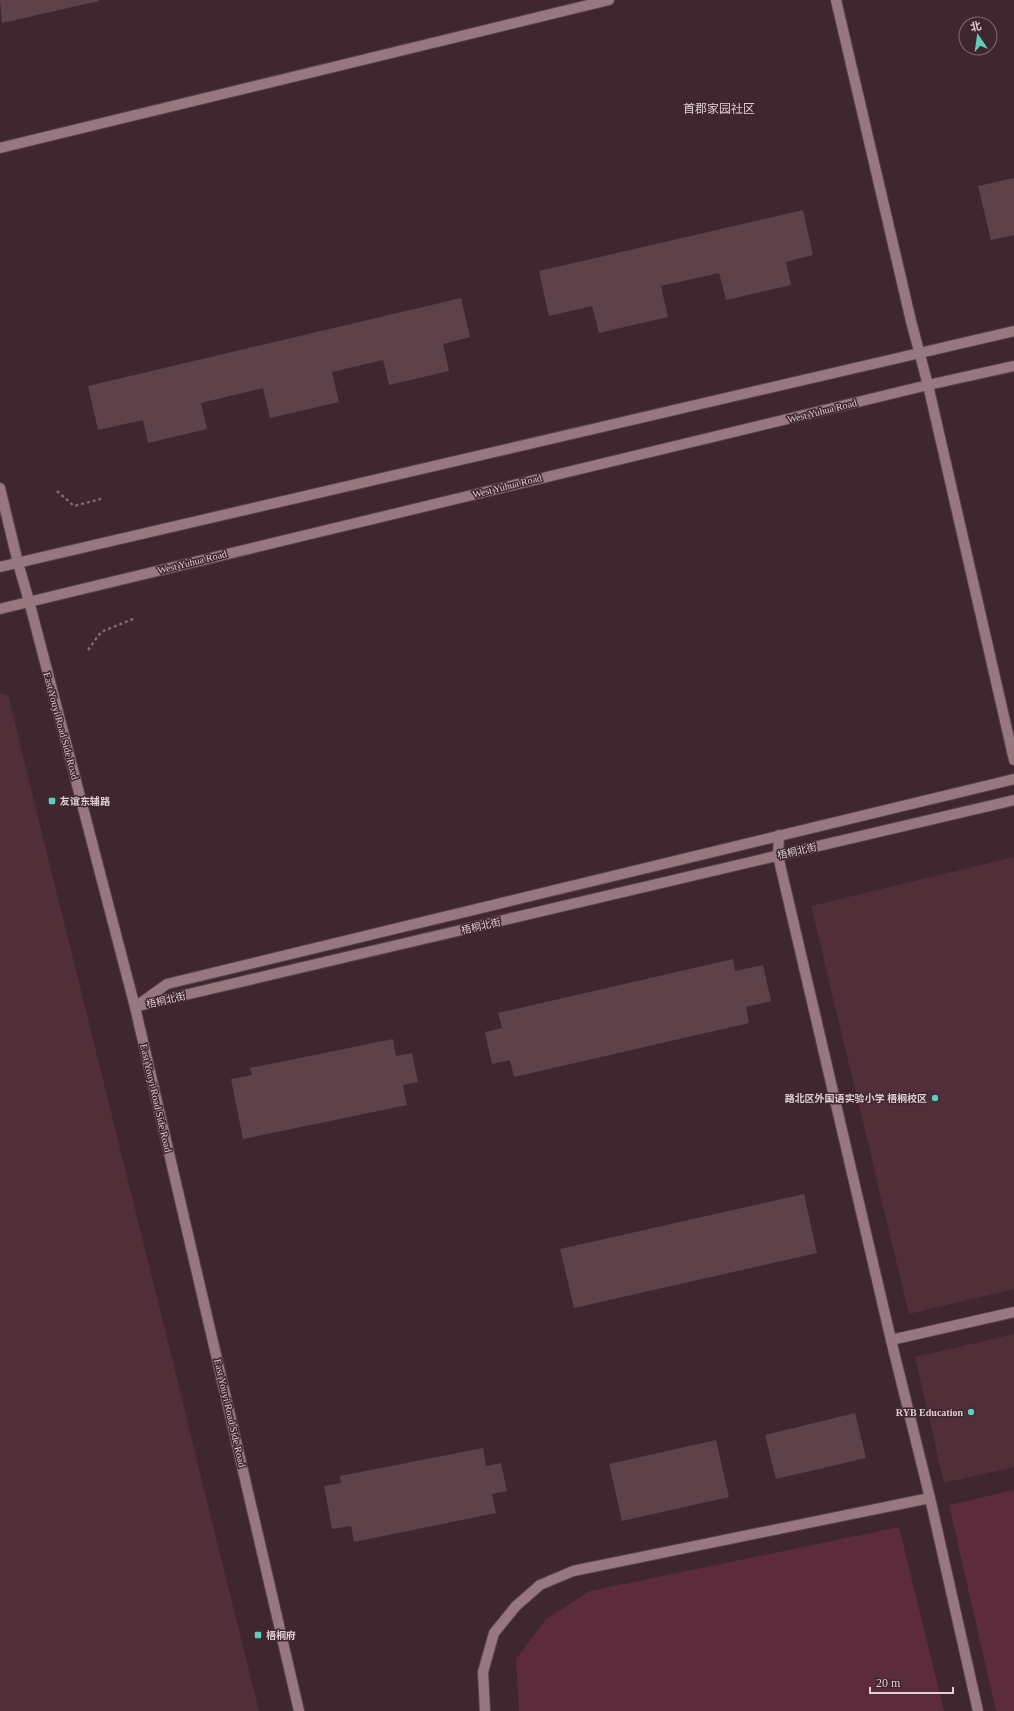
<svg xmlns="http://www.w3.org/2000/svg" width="1014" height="1711" viewBox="0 0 1014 1711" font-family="'Times New Roman','Noto Sans SC',serif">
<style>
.built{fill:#502f39}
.green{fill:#5c2c3c}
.building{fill:#5e424a}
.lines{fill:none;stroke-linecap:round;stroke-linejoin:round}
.lane-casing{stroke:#5a444b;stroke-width:12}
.street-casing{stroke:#5a444b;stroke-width:12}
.secondary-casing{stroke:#5a444b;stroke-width:12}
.path{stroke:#806970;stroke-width:2.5;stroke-dasharray:3 3;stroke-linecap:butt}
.lane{stroke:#977880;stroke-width:10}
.street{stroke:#977880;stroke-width:10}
.secondary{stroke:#977880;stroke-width:10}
.poi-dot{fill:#5cceba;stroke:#40262e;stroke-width:1.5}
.labels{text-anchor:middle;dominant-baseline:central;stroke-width:3;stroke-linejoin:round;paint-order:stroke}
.street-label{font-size:10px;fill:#dfced2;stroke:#40262e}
.poi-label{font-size:10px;font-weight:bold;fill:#dfced2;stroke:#40262e;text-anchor:start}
.quarter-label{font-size:12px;fill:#dfced2;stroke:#40262e}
</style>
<rect width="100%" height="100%" fill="#40262e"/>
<g class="built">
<polygon points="0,693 8,695 259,1711 0,1711"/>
<polygon points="1014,857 1014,1289 909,1314 811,906"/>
<polygon points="1014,1334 1014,1467 944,1483 915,1357"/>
</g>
<g class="green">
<polygon points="1014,1490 1014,1711 996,1711 949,1505"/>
<polygon points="899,1527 944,1711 519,1711 516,1659 546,1619 590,1591"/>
</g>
<g class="building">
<polygon points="0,0 99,0 99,1 2,23"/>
<polygon points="1014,178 1014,235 991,240 978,186"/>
<polygon points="803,210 813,255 786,262 791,285 726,300 719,273 661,286 668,317 599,333 592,306 549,316 539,271"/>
<polygon points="461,298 470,337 443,344 449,371 389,385 383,360 332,372 339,402 270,418 263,388 201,403 207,429 148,443 143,420 98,430 88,386"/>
<polygon points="733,959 735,971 763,965 771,1001 746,1007 749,1023 514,1077 510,1060 492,1064 485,1032 502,1028 498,1013"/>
<polygon points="393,1039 396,1056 412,1053 418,1082 403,1085 407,1105 243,1139 231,1079 252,1075 250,1068"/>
<polygon points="804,1194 817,1253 574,1308 560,1249"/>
<polygon points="855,1413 866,1458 776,1479 765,1435"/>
<polygon points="716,1440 729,1497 622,1521 609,1464"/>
<polygon points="483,1448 486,1466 501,1463 507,1491 492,1494 496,1513 354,1542 351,1526 332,1529 324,1486 341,1483 340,1476"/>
</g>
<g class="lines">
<defs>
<g id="lane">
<polyline points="891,1340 930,1498 978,1711"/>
<polyline points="485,1711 483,1672 494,1633 516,1606 540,1585 573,1571 930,1498"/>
</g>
<g id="street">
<polyline points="836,0 911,321 928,385 1014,760"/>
<polyline points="0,148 609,0"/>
<polyline points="779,835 778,856 891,1340 1014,1312"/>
<polyline points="138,1006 1014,800"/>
<polyline points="135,1007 167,984 1014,779"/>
</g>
<g id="secondary">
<polyline points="0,488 18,563 29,601 135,1007 299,1711"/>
<polyline points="0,567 1014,331"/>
<polyline points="0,609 928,385 1014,366"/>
</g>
</defs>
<use href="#lane" class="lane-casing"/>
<use href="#street" class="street-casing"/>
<use href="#secondary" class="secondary-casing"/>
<g class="path">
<polyline points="57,491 74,506 101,499"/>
<polyline points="88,650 101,632 133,619"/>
</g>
<use href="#lane" class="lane"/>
<use href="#street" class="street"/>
<use href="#secondary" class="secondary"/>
</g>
<g class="poi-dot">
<rect x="48" y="797" width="8" height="8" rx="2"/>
<circle cx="935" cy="1098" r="4"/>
<circle cx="971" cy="1412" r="4"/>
<rect x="254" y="1631" width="8" height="8" rx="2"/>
</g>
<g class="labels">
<g class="street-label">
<text transform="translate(822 411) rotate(-14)">West Yuhua Road</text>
<text transform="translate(507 486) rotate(-14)">West Yuhua Road</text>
<text transform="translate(192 562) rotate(-14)">West Yuhua Road</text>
<text transform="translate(61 726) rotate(75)">East Youyi Road Side Road</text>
<text transform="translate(797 851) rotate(-13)">梧桐北街</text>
<text transform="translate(481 926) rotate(-13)">梧桐北街</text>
<text transform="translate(166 1000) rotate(-13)">梧桐北街</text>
<text transform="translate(156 1098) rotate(77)">East Youyi Road Side Road</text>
<text transform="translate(230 1413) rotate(77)">East Youyi Road Side Road</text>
</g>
<g class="poi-label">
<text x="60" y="801">友谊东辅路</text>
<text x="927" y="1098" text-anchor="end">路北区外国语实验小学 梧桐校区</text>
<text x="963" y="1412" text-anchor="end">RYB Education</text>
<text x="266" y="1635">梧桐府</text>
</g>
<g class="quarter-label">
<text x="719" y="109">首郡家园社区</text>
</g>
</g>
<g transform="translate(978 36) rotate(347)"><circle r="19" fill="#40262e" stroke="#806970"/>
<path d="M0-3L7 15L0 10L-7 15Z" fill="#5cceba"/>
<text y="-6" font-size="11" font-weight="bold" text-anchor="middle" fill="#dfced2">北</text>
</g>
<path d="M870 1687v6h83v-6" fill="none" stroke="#dfced2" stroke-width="2"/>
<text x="876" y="1687" font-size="12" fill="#dfced2" stroke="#40262e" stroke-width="3" paint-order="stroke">20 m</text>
</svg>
